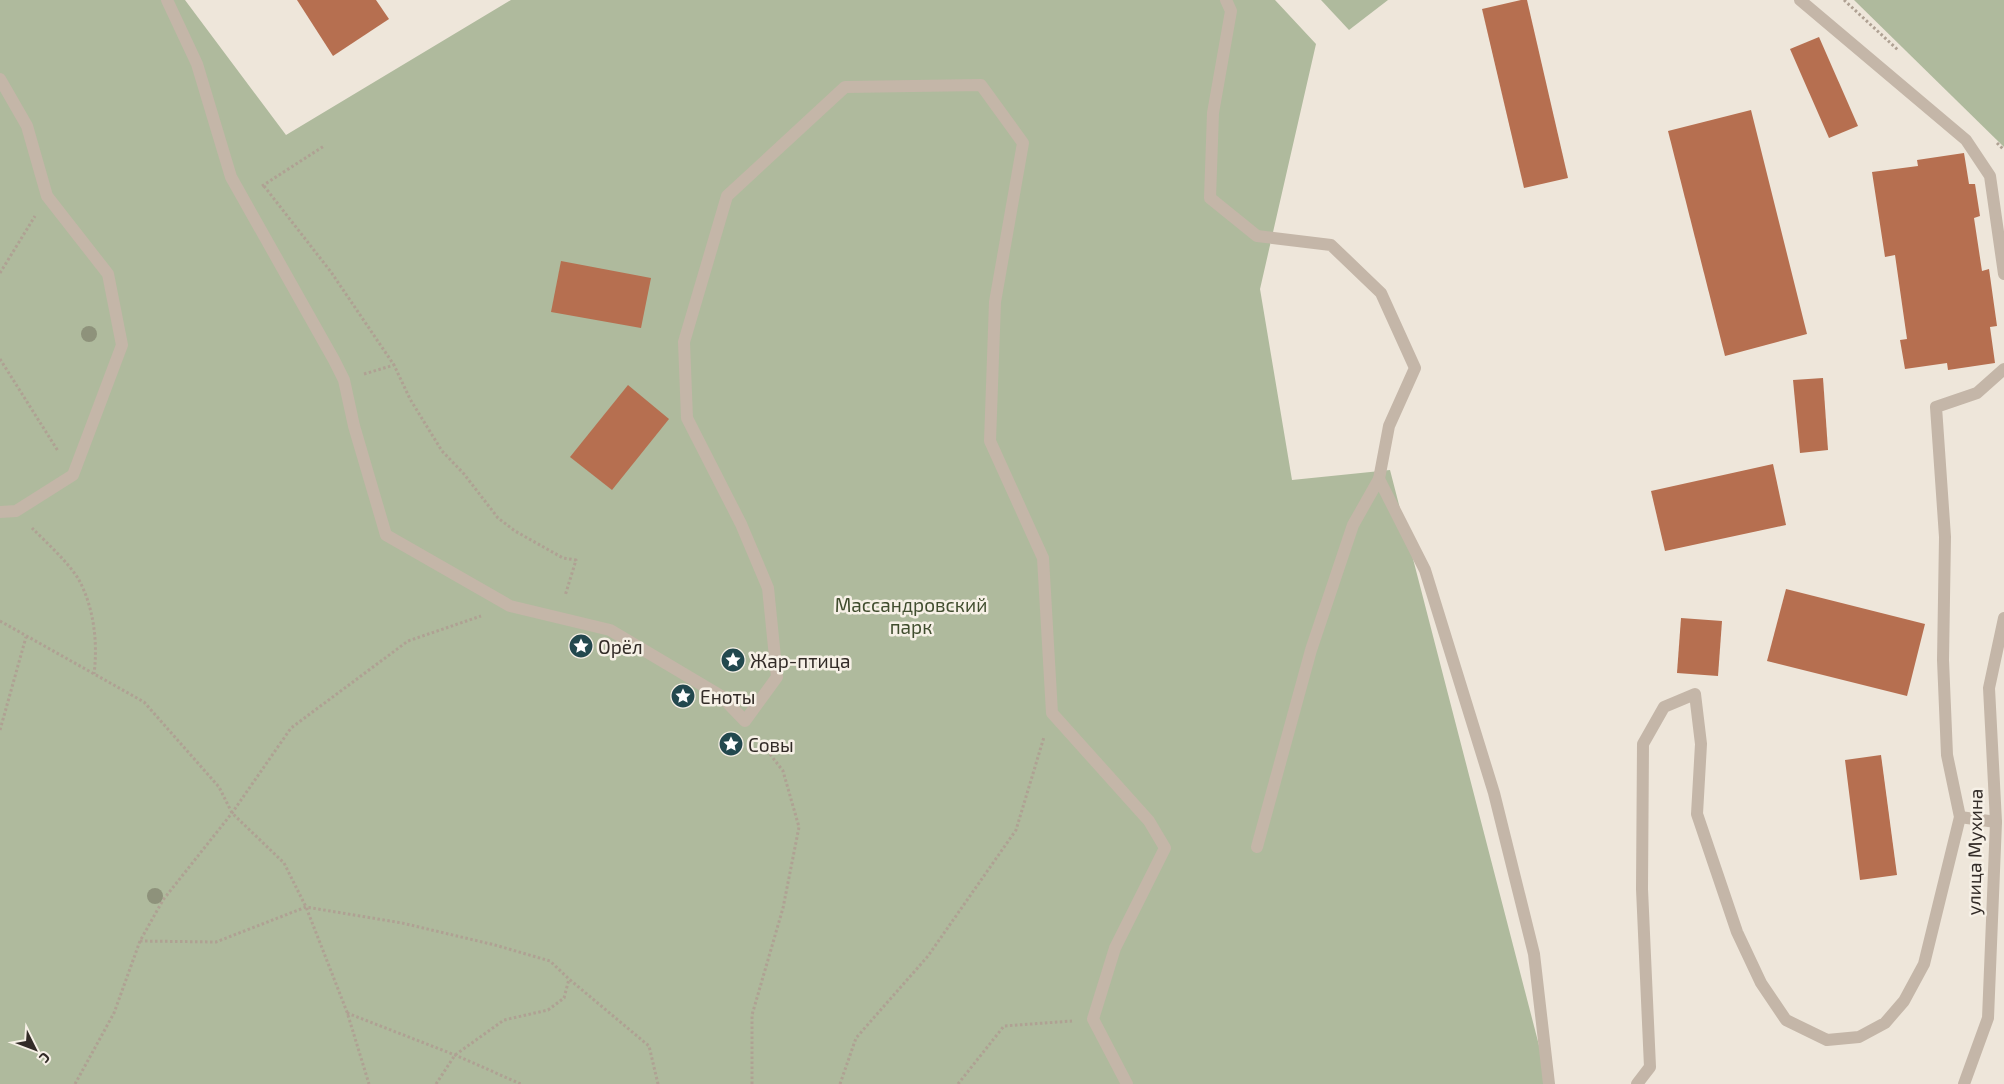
<svg xmlns="http://www.w3.org/2000/svg" width="2004" height="1084" viewBox="0 0 2004 1084" font-family="'Exo 2',sans-serif">
<style>
.green{fill:#afba9d}
.building{fill:#b66f50}
.lines{fill:none;stroke-linecap:round;stroke-linejoin:round}
.path{stroke:#afa193;stroke-width:3;stroke-dasharray:2.5 2.5;stroke-linecap:butt}
.minor{stroke:#c4b6a8;stroke-width:12}
.tree{fill:#8e927b}
.labels{text-anchor:middle;dominant-baseline:central;stroke-width:5;stroke-linejoin:round;paint-order:stroke}
.park-label{font-size:19px;fill:#404d2e;stroke:#f6f0e6}
.poi-label{font-size:19px;fill:#322b27;stroke:#f6f0e6;text-anchor:start}
.street-label{font-size:19px;fill:#322b27;stroke:#f6f0e6}
</style>
<rect width="100%" height="100%" fill="#eee6da"/>
<g class="green">
<polygon points="0,0 185,0 286,135 511,0 1275,0 1316,44 1260,289 1292,480 1390,470 1549,1084 0,1084"/>
<polygon points="1321,0 1388,0 1349,30"/>
<polygon points="1854,0 2004,0 2004,147"/>
</g>
<g class="building">
<polygon points="297,0 376,0 389,19 333,56"/>
<polygon points="1521,0 1527,0 1568,178 1524,188 1482,9"/>
<polygon points="1819,37 1858,126 1829,138 1790,49"/>
<polygon points="1751,110 1807,334 1725,356 1668,131"/>
<polygon points="1964,153 1969,184 1975,184 1980,216 1974,218 1982,271 1989,269 1997,326 1990,327 1995,363 1948,370 1947,363 1905,369 1900,340 1907,339 1895,255 1885,257 1872,172 1918,166 1917,160"/>
<polygon points="561,261 651,278 641,328 551,312"/>
<polygon points="1823,378 1828,450 1800,453 1793,380"/>
<polygon points="628,385 669,419 612,490 570,457"/>
<polygon points="1773,464 1786,525 1665,551 1651,491"/>
<polygon points="1786,589 1925,624 1907,696 1767,661"/>
<polygon points="1681,618 1722,621 1718,676 1677,673"/>
<polygon points="1881,755 1897,875 1860,880 1845,760"/>
</g>
<g class="lines">
<g class="path">
<polyline points="1844,0 1898,50"/>
<polyline points="1997,143 2004,150"/>
<polyline points="262,186 324,146"/>
<polyline points="264,186 331,272 394,365"/>
<polyline points="0,273 35,216"/>
<polyline points="0,359 58,451"/>
<polyline points="364,374 394,365 410,399 442,451 464,474 498,518 515,531 563,558 576,560 565,596"/>
<path d="M32,528C46,542 69,563 79,580C94,608 98,643 94,674"/>
<polyline points="0,621 144,702 219,787 232,813 284,863 306,907 347,1012 369,1084"/>
<polyline points="0,730 26,637"/>
<polyline points="140,941 216,942 306,907 402,923 495,945 550,961 569,979 649,1046 658,1084"/>
<polyline points="347,1013 455,1055 521,1084"/>
<polyline points="75,1084 114,1013 140,941 163,900 232,813 291,728 408,641 481,616"/>
<polyline points="436,1084 455,1055 504,1020 548,1010 564,998 569,979"/>
<polyline points="752,1084 752,1015 783,908 799,827 783,771 757,737"/>
<polyline points="840,1084 856,1038 928,956 1016,830 1044,737"/>
<polyline points="958,1084 1004,1026 1072,1021"/>
</g>
<g class="minor">
<polyline points="167,0 197,64 231,177 334,360 344,380 354,426 386,535 510,606 610,630 721,696 745,721 777,677 768,588 741,524 687,418 684,342 727,196 845,87 981,85 1023,143 995,302 990,441 1043,558 1052,713 1149,821 1165,848 1115,948 1093,1019 1127,1084"/>
<polyline points="1226,0 1231,11 1213,113 1210,198 1257,236 1331,245 1381,293 1415,368 1389,426 1379,479"/>
<polyline points="1800,0 1966,140 1990,176 2004,274"/>
<polyline points="0,79 27,126 47,196 108,274 122,345 73,475 16,511 0,512"/>
<polyline points="1960,817 1996,822"/>
<polyline points="1257,847 1311,650 1353,525 1379,479 1425,570 1494,793 1534,954 1549,1084"/>
<polyline points="1637,1084 1650,1067 1642,889 1643,744 1664,707 1695,694 1701,744 1697,814 1737,932 1761,983 1786,1020 1827,1040 1859,1037 1885,1023 1904,1001 1924,964 1960,817 1947,755 1943,660 1945,537 1936,407 1977,393 2004,369"/>
<polyline points="1964,1084 1988,1018 1996,822 1989,688 2004,618"/>
</g>
</g>
<g class="tree">
<circle cx="89" cy="334" r="8"/>
<circle cx="155" cy="896" r="8"/>
</g>
<defs>
<symbol id="sight-disc" viewBox="-11 -11 22 22"><circle r="9.5" fill="#22484e" stroke="#f6f0e6"/><path d="M0-6L1.8-2.2L6-1.7L2.9 1.2L3.7 5.4L0 3.3L-3.7 5.4L-2.9 1.2L-6-1.7L-1.8-2.2Z" fill="#fff"/></symbol>
</defs>
<g fill-rule="evenodd">
<use href="#sight-disc" x="567" y="632" width="28" height="28"/>
<use href="#sight-disc" x="719" y="646" width="28" height="28"/>
<use href="#sight-disc" x="669" y="682" width="28" height="28"/>
<use href="#sight-disc" x="717" y="730" width="28" height="28"/>
</g>
<g class="labels">
<g class="park-label">
<text x="911" y="604">Массандровский<tspan x="911" dy="22">парк</tspan></text>
</g>
<g class="poi-label">
<text x="598" y="646">Орёл</text>
<text x="750" y="660">Жар-птица</text>
<text x="700" y="696">Еноты</text>
<text x="748" y="744">Совы</text>
</g>
<g class="street-label">
<text transform="translate(1974 852) rotate(-89)">улица Мухина</text>
</g>
</g>
<g transform="translate(35 1049) rotate(132)" stroke="#f6f0e6" stroke-width="4" paint-order="stroke">
<path d="M0-4L9 19L0 12L-9 19Z" fill="#322b27"/>
<text y="-8" font-size="14" font-weight="bold" text-anchor="middle" fill="#322b27">С</text>
</g>
</svg>
